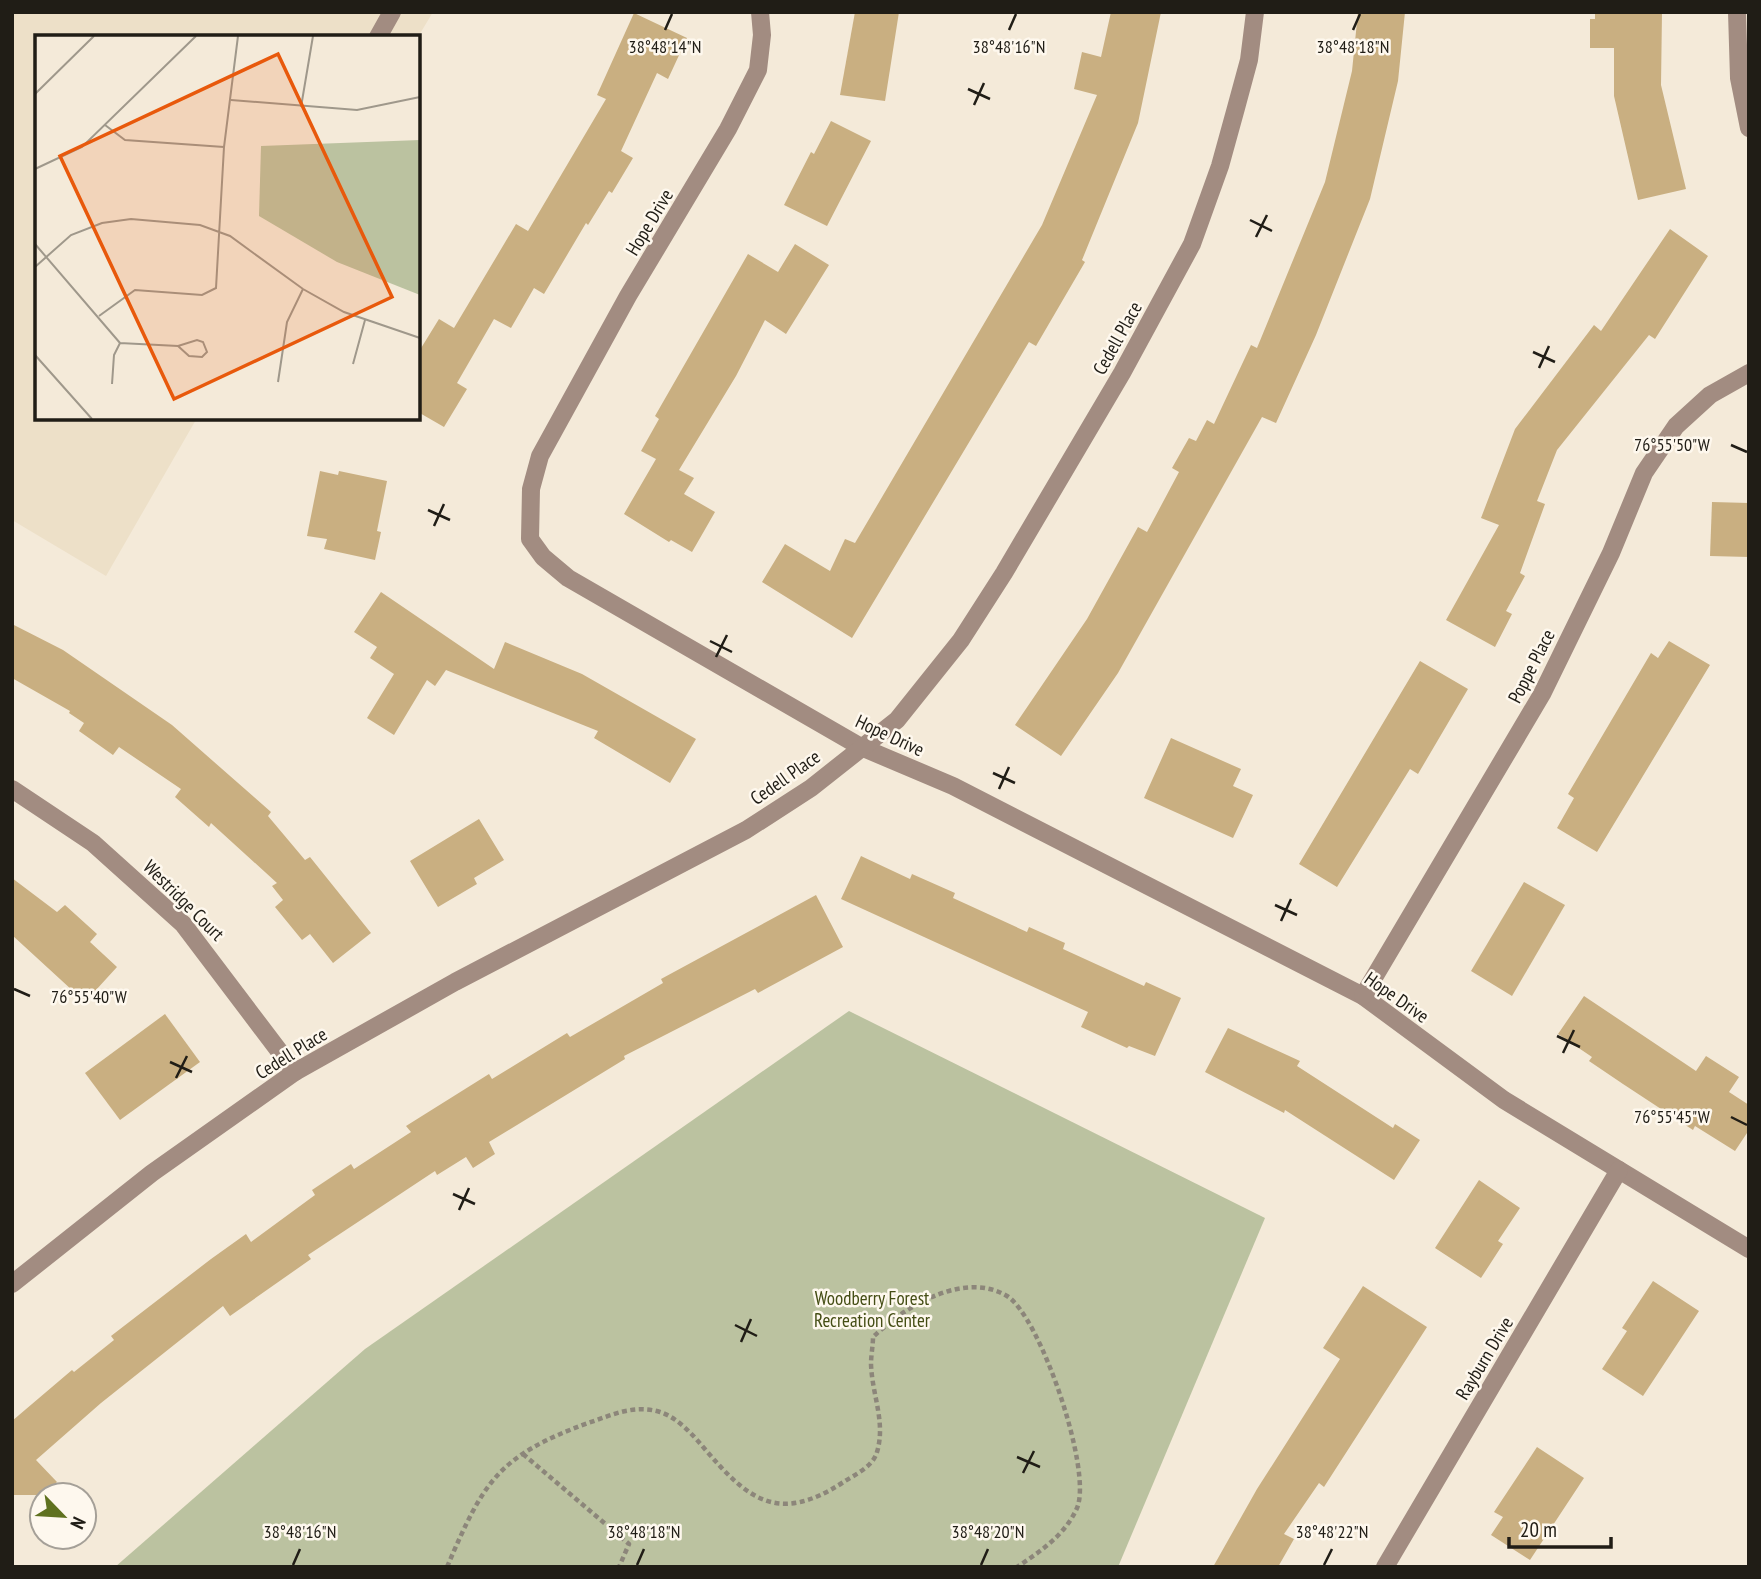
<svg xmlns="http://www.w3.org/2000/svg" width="1761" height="1579" viewBox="0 0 1761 1579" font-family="'PT Sans Narrow',sans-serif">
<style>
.built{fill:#ede0c8}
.green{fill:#bbc2a0}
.building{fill:#c9af81}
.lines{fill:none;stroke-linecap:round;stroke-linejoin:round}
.path{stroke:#8c867a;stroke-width:4.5;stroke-dasharray:5 3.5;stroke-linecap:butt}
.service{stroke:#a28c81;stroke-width:18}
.minor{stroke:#a28c81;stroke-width:18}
.ticks{fill:none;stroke:#201d16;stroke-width:2.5}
.labels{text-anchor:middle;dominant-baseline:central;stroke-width:5;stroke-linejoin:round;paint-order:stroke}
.street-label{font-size:19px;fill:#201d16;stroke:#fef8ee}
.park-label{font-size:19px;fill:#444d14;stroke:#fef8ee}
.inset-road{fill:none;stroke:#9f988b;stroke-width:2}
.view{fill:#e8590c;fill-opacity:0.15;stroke:#e8590c;stroke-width:3.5}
.inset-edge{fill:none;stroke:#201d16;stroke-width:3.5}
.ticks-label{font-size:18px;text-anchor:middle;fill:#201d16;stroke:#fef8ee;stroke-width:5;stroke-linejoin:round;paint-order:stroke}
</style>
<rect width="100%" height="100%" fill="#f4ead9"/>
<polygon class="built" points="12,12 433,12 418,37 37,37 37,418 197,418 106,576 12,520"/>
<polygon class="green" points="849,1011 1265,1218 1118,1567 115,1567 365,1349"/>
<g class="building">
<polygon points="855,12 899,12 885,101 840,95"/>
<polygon points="1111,12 1161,12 1138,123 1082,260 1085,262 1036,346 1029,342 852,638 762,582 785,544 830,571 845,539 855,543 1042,225 1097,95 1074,89 1082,52 1101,57"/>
<polygon points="1358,12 1405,12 1398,81 1370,199 1316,335 1276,423 1262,417 1118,673 1061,756 1015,725 1087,619 1138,527 1147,532 1179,472 1172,468 1189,438 1196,441 1207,420 1214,424 1251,345 1257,348 1325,182 1352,71"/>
<polygon points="1614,12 1662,12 1661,85 1686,189 1638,200 1614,96 1614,48 1590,48 1590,19 1595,19 1595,14"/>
<polygon points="634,13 687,38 668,79 657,73 621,151 633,158 612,193 609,191 588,225 586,223 544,294 534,288 511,328 494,319 457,383 467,389 444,427 418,412 418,353 439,319 454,328 516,224 528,231 606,99 597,95"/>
<polygon points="831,121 871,141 827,226 784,205 811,152 814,154"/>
<polygon points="1670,229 1708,256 1655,339 1649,335 1557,450 1537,501 1545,504 1520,573 1525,576 1506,611 1512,614 1495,647 1446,620 1499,525 1481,518 1515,429 1594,325 1601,331"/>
<polygon points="795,244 829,265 786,334 765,320 736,376 679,470 694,478 684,494 715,512 692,552 671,540 669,542 624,514 656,459 641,451 659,419 655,416 748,254 778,272"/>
<polygon points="320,471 338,475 339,471 387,481 377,531 381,532 375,560 324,549 327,539 307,536"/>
<polygon points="1712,502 1749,503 1749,557 1710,556"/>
<polygon points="381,592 494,669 505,642 582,674 696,739 670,783 594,738 598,731 446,670 435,686 427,680 394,735 367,718 394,674 370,658 377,647 354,632"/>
<polygon points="12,624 63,650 172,725 271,812 268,816 305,860 310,857 371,933 333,963 310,934 302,940 275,907 283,900 272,886 277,883 211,823 209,827 175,797 181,789 119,747 113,755 79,731 84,723 69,713 70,711 12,678"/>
<polygon points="1669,641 1710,665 1597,852 1557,828 1574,798 1568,794 1651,653 1658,658"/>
<polygon points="1420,661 1468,689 1418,774 1410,769 1337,887 1299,864"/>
<polygon points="1171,738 1241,769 1233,786 1253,795 1233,838 1144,798"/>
<polygon points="479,819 504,860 474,878 477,884 438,907 410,861"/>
<polygon points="861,856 910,879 912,874 955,893 953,898 1027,932 1029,927 1065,943 1063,949 1144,986 1146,982 1181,998 1155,1056 1129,1046 1127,1048 1081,1027 1088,1012 841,899"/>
<polygon points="12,878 57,912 65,905 97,934 90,942 117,967 85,1002 12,935"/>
<polygon points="1524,882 1565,905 1512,996 1471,971"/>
<polygon points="816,895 843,947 758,993 755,989 624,1056 625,1059 489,1142 495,1154 473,1168 466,1157 437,1175 435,1171 308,1255 311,1259 230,1316 223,1306 101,1403 36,1460 57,1482 43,1495 12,1495 12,1421 72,1370 74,1372 114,1340 111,1336 211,1259 246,1234 251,1242 315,1195 312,1190 351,1164 354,1169 411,1132 406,1126 489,1074 492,1079 567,1033 570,1037 663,983 661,979"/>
<polygon points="1584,996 1696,1071 1706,1056 1739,1077 1729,1092 1749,1105 1749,1130 1735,1151 1695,1126 1693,1130 1623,1084 1589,1061 1592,1057 1558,1034"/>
<polygon points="165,1014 200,1062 120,1120 85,1073"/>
<polygon points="1228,1028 1300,1061 1297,1066 1393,1128 1395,1124 1420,1140 1394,1180 1285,1110 1284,1113 1205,1072"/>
<polygon points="1479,1180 1520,1208 1498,1241 1503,1244 1481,1278 1435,1248"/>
<polygon points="1653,1281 1699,1311 1643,1396 1602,1369 1627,1331 1622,1328"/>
<polygon points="1363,1286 1427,1327 1324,1487 1319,1483 1284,1534 1294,1539 1278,1567 1213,1567 1257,1489 1340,1359 1323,1348"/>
<polygon points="1537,1447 1584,1478 1530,1560 1491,1535 1503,1517 1494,1512"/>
</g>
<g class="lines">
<g class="path">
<polyline points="523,1454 629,1544 619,1567"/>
<path d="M447,1567C484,1481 498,1456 588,1423C612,1415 634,1404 660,1412C678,1418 692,1434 704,1448C748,1500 778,1524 842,1483C854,1475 873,1467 877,1452C886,1422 872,1395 871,1364C871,1355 873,1346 873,1337C904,1307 964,1270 1007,1296C1040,1316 1093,1471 1077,1508C1065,1535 1041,1551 1017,1567"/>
</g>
<polyline class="service" points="378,37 392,12"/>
<g class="minor">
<polyline points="760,12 762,35 758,70 728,129 628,296 540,456 531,489 530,539 543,557 568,578 861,747 953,786 1363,996 1504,1100 1749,1249"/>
<polyline points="1737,12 1739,78 1749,128"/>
<polyline points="12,789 93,843 183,924 295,1072"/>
<polyline points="1363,996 1542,694 1611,553 1644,473 1676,426 1710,395 1749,373"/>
<polyline points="12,1284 152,1173 295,1072 455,982 746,830 811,788 897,720 961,640 1004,573 1122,373 1192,244 1220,166 1236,108 1249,60 1255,12"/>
<polyline points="1385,1567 1619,1170"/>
</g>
</g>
<path class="ticks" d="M665,30L672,14M1009,30L1016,14M1353,30L1360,14M968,89L990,99M974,105L984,83M1250,220L1272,231M1256,237L1267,215M1533,352L1555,362M1539,368L1549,346M1731,445L1747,452M428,510L450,520M434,526L444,504M710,641L732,652M716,657L727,635M993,773L1015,783M999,789L1009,767M1275,905L1297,915M1281,921L1291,899M14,989L30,996M1557,1036L1580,1047M1563,1053L1574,1030M170,1062L192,1072M176,1078L187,1056M1731,1117L1747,1125M453,1194L475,1204M459,1210L469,1188M735,1325L757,1336M741,1342L751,1319M1017,1457L1040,1467M1023,1473L1034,1451M293,1565L300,1549M637,1565L644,1549M981,1565L988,1549M1324,1565L1332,1549"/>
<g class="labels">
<g class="street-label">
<text transform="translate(649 222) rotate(-59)">Hope Drive</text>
<text transform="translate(1117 338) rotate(-61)">Cedell Place</text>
<text transform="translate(1531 666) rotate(-63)">Poppe Place</text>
<text transform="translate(890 735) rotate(25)">Hope Drive</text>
<text transform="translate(785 777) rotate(-35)">Cedell Place</text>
<text transform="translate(184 900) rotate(45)">Westridge Court</text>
<text transform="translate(1397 997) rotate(35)">Hope Drive</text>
<text transform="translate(291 1053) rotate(-32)">Cedell Place</text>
<text transform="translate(1484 1358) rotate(-59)">Rayburn Drive</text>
</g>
<g class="park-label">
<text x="872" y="1298">Woodberry Forest<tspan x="872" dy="22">Recreation Center</tspan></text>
</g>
</g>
<g transform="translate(35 35)">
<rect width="385" height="385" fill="#f4ead9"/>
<path d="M385,105V260L302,227L224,181L226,111Z" fill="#bbc2a0"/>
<path class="inset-road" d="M0,59L59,1M196,65L322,75L385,62M266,72L278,1M70,90L90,105L189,112M0,134L47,112L161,1M0,209L85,308M0,232L36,200L67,188L96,184L165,190L195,201L268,254L309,277L385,303M64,281L100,255L167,260L181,253L189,112L203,1M0,320L57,384M318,329L330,285M243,347L252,287L268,254M77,349L79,320L85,308L143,311L154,321L167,322L172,317L168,307L162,305L143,311"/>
<path class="view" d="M243,19L357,262L139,364L25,121Z"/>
<rect width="385" height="385" class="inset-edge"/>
</g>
<g class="ticks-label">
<text x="665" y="53">38°48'14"N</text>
<text x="1009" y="53">38°48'16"N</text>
<text x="1353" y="53">38°48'18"N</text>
<text x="1672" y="451">76°55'50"W</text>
<text x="89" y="1003">76°55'40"W</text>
<text x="1672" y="1123">76°55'45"W</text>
<text x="300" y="1538">38°48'16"N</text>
<text x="644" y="1538">38°48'18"N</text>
<text x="988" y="1538">38°48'20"N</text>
<text x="1332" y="1538">38°48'22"N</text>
</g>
<rect width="1761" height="1579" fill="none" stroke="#201d16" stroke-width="28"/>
<g transform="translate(63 1516) rotate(115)"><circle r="33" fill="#fef8ee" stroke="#a5a098" stroke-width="2"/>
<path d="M0-5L12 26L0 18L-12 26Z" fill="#5f711f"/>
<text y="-10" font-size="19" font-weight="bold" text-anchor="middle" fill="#201d16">N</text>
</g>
<path d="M1509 1537v10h102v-10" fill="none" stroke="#201d16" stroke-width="3.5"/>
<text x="1520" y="1537" font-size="21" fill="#201d16" stroke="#fef8ee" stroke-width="5" paint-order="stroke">20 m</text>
</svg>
